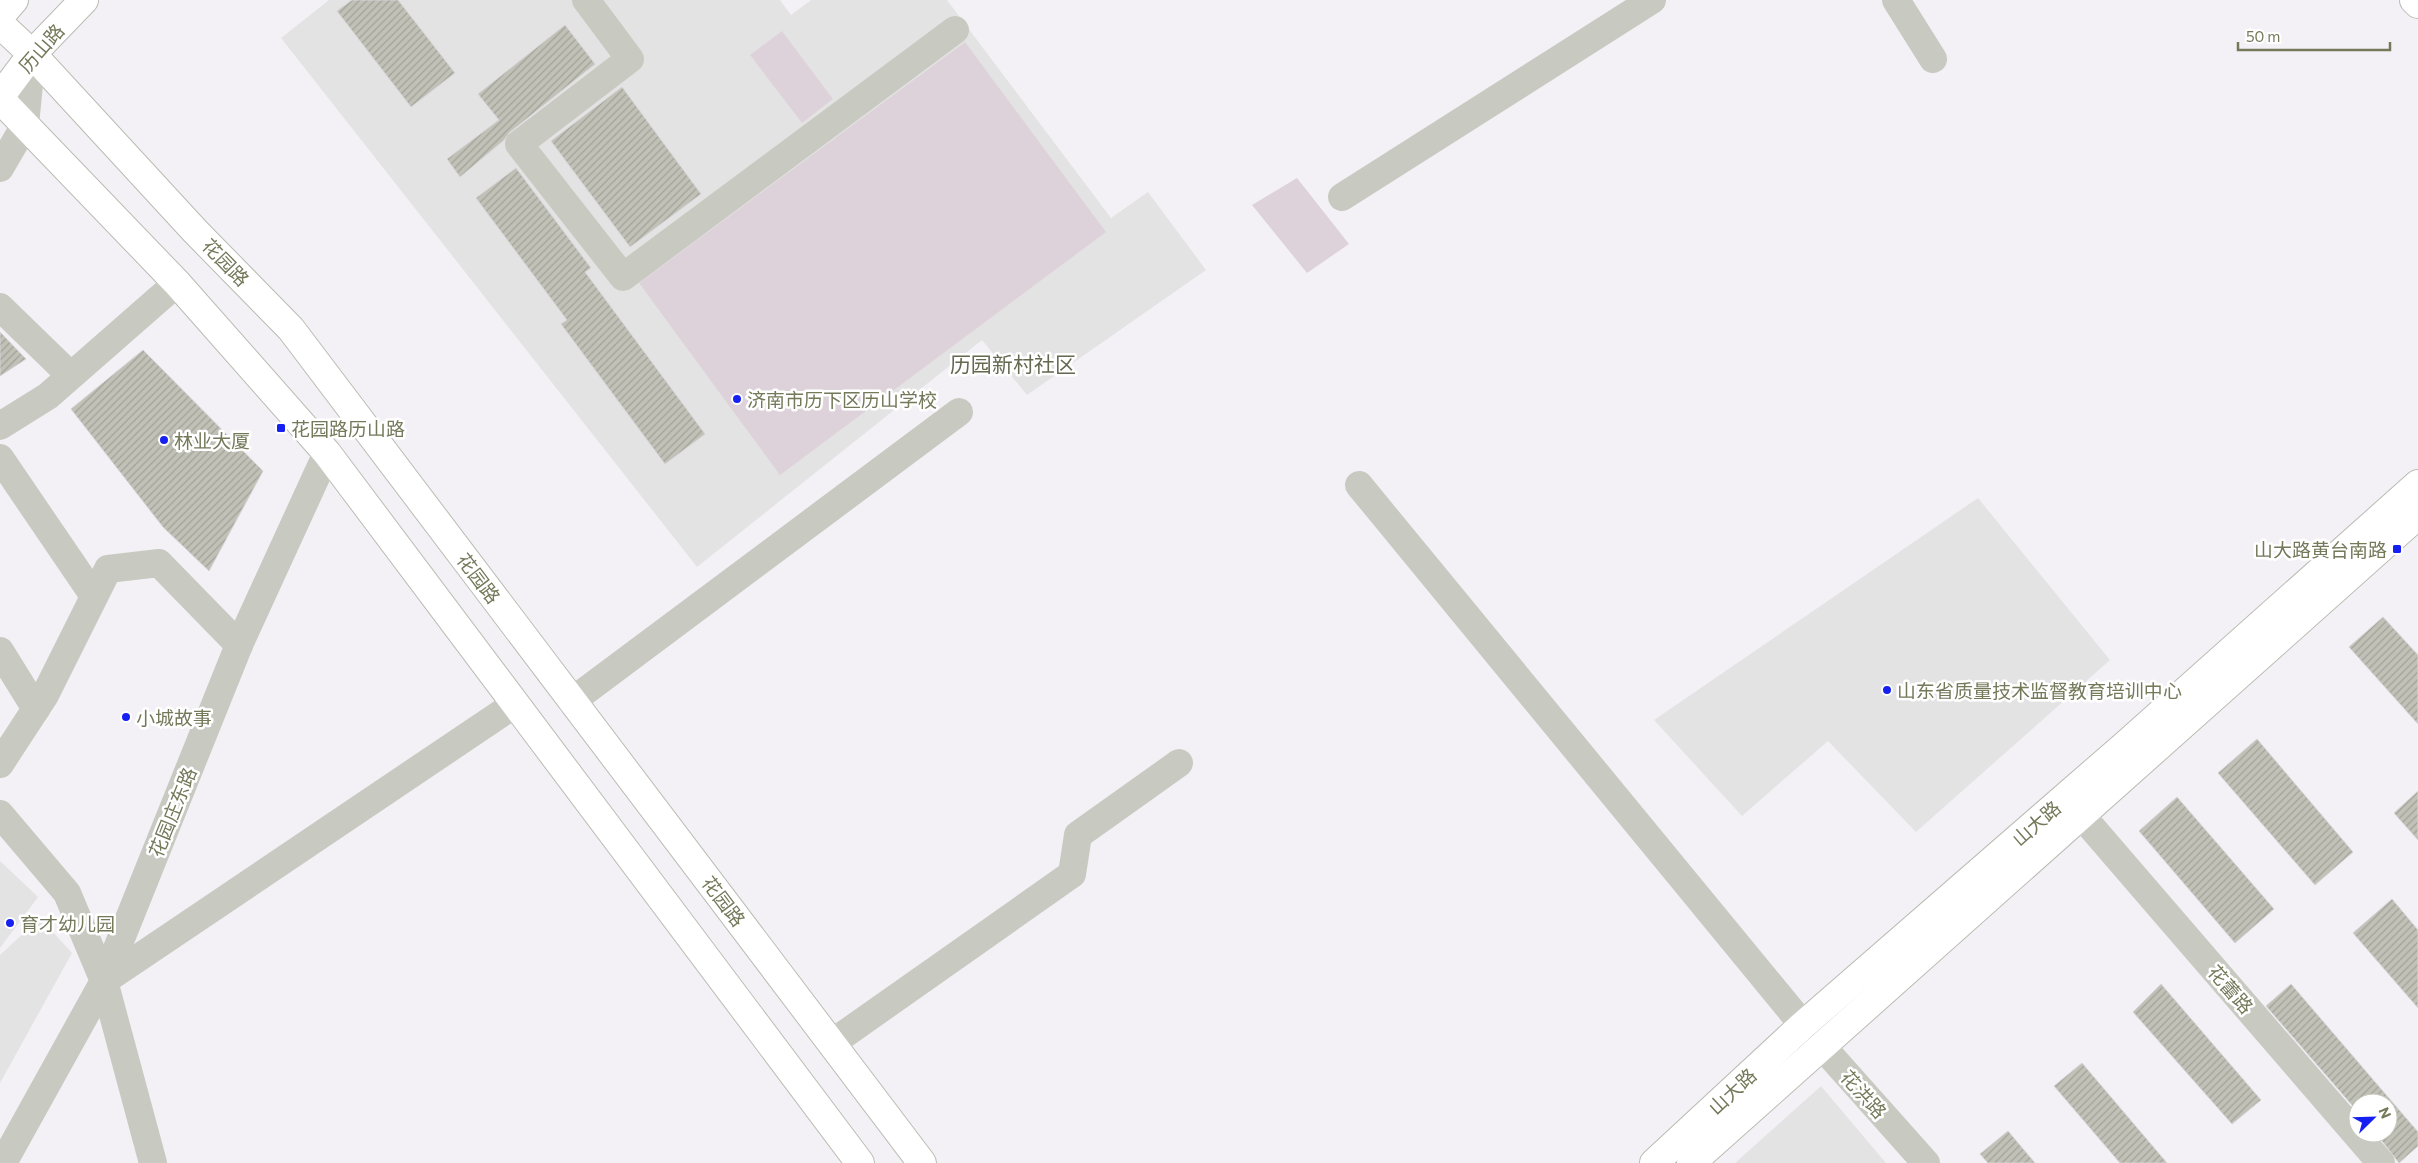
<svg xmlns="http://www.w3.org/2000/svg" width="2418" height="1163" viewBox="0 0 2418 1163" font-family="Commissioner,'Noto Sans SC',sans-serif">
<style>
.built{fill:#e4e3e3}
.pitch{fill:#ded2da}
.building{fill:url(#building-hatch);stroke:#d6d4d7}
.lines{fill:none;stroke-linecap:round;stroke-linejoin:round}
.major-casing{stroke:#babcb3;stroke-width:30}
.minor{stroke:#c8cac2;stroke-width:28}
.major{stroke:#fff;stroke-width:28}
.poi-dot{fill:#1520f1;stroke:#fff;stroke-width:2}
.labels{text-anchor:middle;dominant-baseline:central;stroke-width:5;stroke-linejoin:round;paint-order:stroke}
.street-label{font-size:19px;fill:#74795a;stroke:#fff}
.poi-label{font-size:19px;fill:#74795a;stroke:#fff;text-anchor:start}
.quarter-label{font-size:21px;fill:#656950;stroke:#fff}
</style>
<defs>
<pattern id="building-hatch" width="6" height="6" patternUnits="userSpaceOnUse" patternTransform="scale(1.25)"><rect width="6" height="6" fill="#c1c1b7"/><path d="M-1 1l2-2M0 6l6-6M5 7l2-2" fill="none" stroke="#a1a298"/></pattern>
</defs>
<rect width="100%" height="100%" fill="#f4f1f6"/>
<g class="built">
<polygon points="329,0 780,0 791,15 811,0 947,0 1111,218 1148,192 1206,270 1027,395 982,340 697,567 281,38"/>
<polygon points="1978,498 2110,660 1916,832 1828,741 1742,816 1654,720"/>
<polygon points="0,861 38,897 0,948"/>
<polygon points="40,918 72,953 0,1083 0,955"/>
<polygon points="1821,1086 1886,1163 1735,1163"/>
</g>
<g class="pitch">
<polygon points="782,31 833,99 802,123 750,55"/>
<polygon points="965,42 1106,232 780,475 639,283"/>
<polygon points="1297,178 1349,244 1307,273 1252,205"/>
</g>
<g class="building">
<polygon points="352,0 398,0 455,73 411,107 337,11"/>
<polygon points="565,25 595,64 510,132 504,140 460,177 447,159 499,120 478,94"/>
<polygon points="622,87 701,194 630,247 551,141"/>
<polygon points="516,168 591,268 585,272 705,434 665,464 561,324 567,320 476,198"/>
<polygon points="0,332 26,359 0,376"/>
<polygon points="143,350 263,471 209,571 163,527 71,409"/>
<polygon points="2383,617 2418,655 2418,724 2349,647"/>
<polygon points="2257,739 2353,852 2315,885 2218,773"/>
<polygon points="2418,791 2418,840 2394,813"/>
<polygon points="2177,797 2274,909 2235,943 2139,831"/>
<polygon points="2392,899 2418,930 2418,1008 2353,933"/>
<polygon points="2161,984 2261,1100 2232,1124 2133,1012"/>
<polygon points="2291,984 2418,1132 2418,1146 2399,1163 2376,1133 2388,1133 2388,1103 2358,1103 2358,1112 2266,1006"/>
<polygon points="2082,1063 2167,1163 2120,1163 2054,1086"/>
<polygon points="2008,1131 2035,1163 1988,1163 1980,1154"/>
</g>
<g class="lines">
<defs>
<g id="major">
<polyline points="2414,0 2418,4"/>
<polyline points="0,16 14,0"/>
<polyline points="0,24 32,54 195,231 291,329 922,1163"/>
<polyline points="0,97 32,54 84,0"/>
<polyline points="0,99 177,283 327,453 860,1163"/>
<polyline points="1654,1163 1803,1025 2124,746 2418,484"/>
<polyline points="1691,1163 2418,515"/>
</g>
</defs>
<use href="#major" class="major-casing"/>
<g class="minor">
<polyline points="586,0 630,59 519,144 623,277 955,30"/>
<polyline points="1896,0 1933,59"/>
<polyline points="0,168 25,125 32,54"/>
<polyline points="1342,197 1652,0"/>
<polyline points="0,307 70,375"/>
<polyline points="0,426 48,396 177,283"/>
<polyline points="0,458 94,596"/>
<polyline points="1359,485 1803,1025 1926,1163"/>
<polyline points="0,651 36,709"/>
<polyline points="572,701 959,412"/>
<polyline points="0,764 45,695 108,569 159,563 239,645"/>
<polyline points="0,814 67,893 104,981 153,1163"/>
<polyline points="2081,815 2381,1163"/>
<polyline points="104,981 515,704"/>
<polyline points="832,1043 1072,874 1078,835 1179,763"/>
<polyline points="3,1163 104,981 239,645 327,453"/>
</g>
<use href="#major" class="major"/>
</g>
<g class="poi-dot">
<circle cx="737" cy="399" r="5"/>
<rect x="276" y="423" width="10" height="10" rx="2.5"/>
<circle cx="164" cy="440" r="5"/>
<rect x="2392" y="544" width="10" height="10" rx="2.5"/>
<circle cx="1887" cy="690" r="5"/>
<circle cx="126" cy="717" r="5"/>
<circle cx="10" cy="923" r="5"/>
</g>
<g class="labels">
<g class="street-label">
<text transform="translate(41 48) rotate(-49)">历山路</text>
<text transform="translate(226 262) rotate(46)">花园路</text>
<text transform="translate(479 578) rotate(53)">花园路</text>
<text transform="translate(172 812) rotate(-68)">花园庄东路</text>
<text transform="translate(2036 823) rotate(-41)">山大路</text>
<text transform="translate(724 901) rotate(53)">花园路</text>
<text transform="translate(2231 989) rotate(49)">花蕾路</text>
<text transform="translate(1732 1091) rotate(-43)">山大路</text>
<text transform="translate(1864 1094) rotate(48)">花洪路</text>
</g>
<g class="poi-label">
<text x="747" y="399">济南市历下区历山学校</text>
<text x="291" y="428">花园路历山路</text>
<text x="174" y="440">林业大厦</text>
<text x="2387" y="549" text-anchor="end">山大路黄台南路</text>
<text x="1897" y="690">山东省质量技术监督教育培训中心</text>
<text x="136" y="717">小城故事</text>
<text x="20" y="923">育才幼儿园</text>
</g>
<g class="quarter-label">
<text x="1013" y="363">历园新村社区</text>
</g>
</g>
<g transform="translate(2373 1118) rotate(67)"><circle r="24" fill="#ffffff" stroke="#c7c9bd"/>
<path d="M0-4L9 19L0 12L-9 19Z" fill="#1520f1"/>
<text y="-8" font-size="14" font-weight="bold" text-anchor="middle" fill="#74795a">N</text>
</g>
<path d="M2238 42v8h152v-8" fill="none" stroke="#74795a" stroke-width="2.5"/>
<text x="2246" y="42" font-size="15" fill="#74795a" stroke="#ffffff" stroke-width="4" paint-order="stroke">50 m</text>
</svg>
